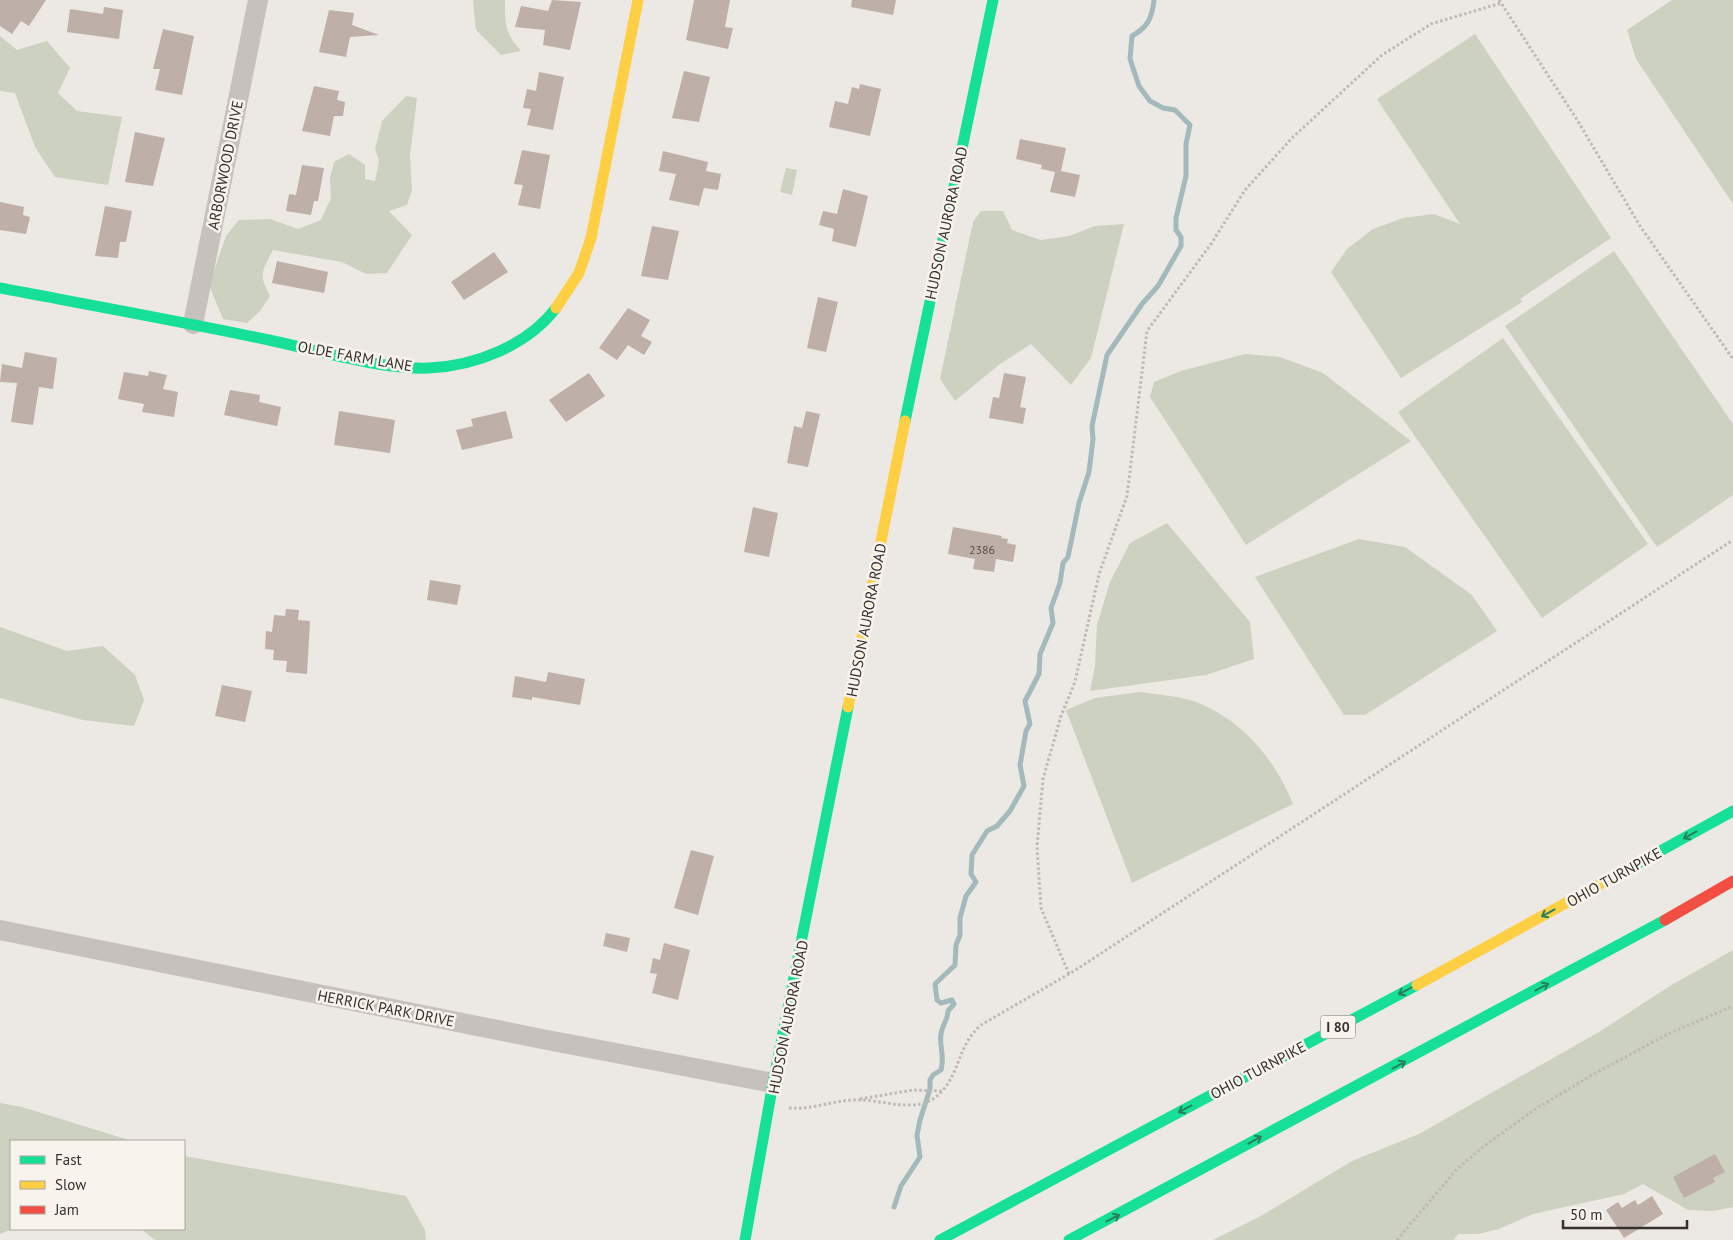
<svg xmlns="http://www.w3.org/2000/svg" width="1733" height="1240" viewBox="0 0 1733 1240" font-family="'PT Sans',sans-serif">
<style>
.green{fill:#cdd1bf}
.lines{fill:none;stroke-linecap:round;stroke-linejoin:round}
.stream{stroke:#a2babb;stroke-width:5}
.building{fill:#beafa8}
.path{stroke:#beb9b5;stroke-width:3;stroke-dasharray:2.5 2.5;stroke-linecap:butt}
.street{stroke:#c6c1bc;stroke-width:20}
.fast{stroke:#16e098;stroke-width:11}
.slow{stroke:#ffcf43;stroke-width:11}
.jam{stroke:#f24e42;stroke-width:11}
.oneway{stroke:#287f5c}
.labels{text-anchor:middle;dominant-baseline:central;stroke-width:5;stroke-linejoin:round;paint-order:stroke}
.number-label{font-size:12px;fill:#584f4a}
.shield{fill:#f8f3ec;stroke:#706a65;stroke-width:1}
.shield-label{font-size:14px;font-weight:bold;fill:#362f2b}
.street-label{font-size:15px;fill:#362f2b;stroke:#f8f3ec}
</style>
<rect width="100%" height="100%" fill="#ece8e4"/>
<g class="green">
<path d="M473,0H505C505,24 505,33 521,51L501,55L476,30Z"/>
<polygon points="1672,0 1733,0 1733,204 1636,59 1627,30"/>
<polygon points="1475,34 1611,238 1520,299 1522,302 1401,378 1331,272 1347,249 1373,229 1403,218 1434,214 1460,224 1377,99"/>
<polygon points="0,36 17,50 47,41 70,68 58,93 77,111 122,117 108,185 55,177 35,147 15,93 0,91"/>
<path d="M406,96L417,98L410,155L412,190L407,205L389,211L412,235L387,273L366,274L342,262L273,250C262,271 258,274 270,296L260,311L247,323L223,319L209,285L226,236L239,220L270,219L298,229L321,220L331,198L330,178L334,162L349,154L365,165V179L375,181L379,161L375,149L382,121Z"/>
<polygon points="786,168 797,170 792,195 780,192"/>
<polygon points="981,211 1003,211 1012,230 1041,240 1069,236 1095,226 1124,224 1091,358 1071,385 1031,344 1000,364 955,401 940,379 973,222"/>
<polygon points="1614,251 1733,424 1733,495 1657,547 1505,326"/>
<polygon points="1503,338 1648,544 1542,618 1398,412"/>
<polygon points="1245,354 1280,357 1323,373 1411,441 1246,545 1150,397 1154,382 1181,371"/>
<polygon points="1167,523 1250,622 1254,659 1206,675 1090,691 1095,666 1097,625 1110,582 1130,543"/>
<polygon points="1359,539 1405,547 1472,595 1497,631 1365,715 1344,715 1255,577"/>
<polygon points="0,627 67,651 103,646 135,675 144,700 134,726 83,720 0,698"/>
<path d="M1140,692C1159,695 1184,696 1201,704C1245,723 1275,760 1293,804L1132,883L1066,710L1095,698Z"/>
<polygon points="1733,950 1733,1207 1713,1211 1688,1210 1643,1184 1624,1194 1533,1214 1499,1229 1478,1234 1458,1234 1454,1240 1213,1240 1261,1216 1352,1161 1419,1134 1599,1032 1670,986"/>
<polygon points="0,1103 22,1107 132,1141 11,1141 12,1229 0,1234"/>
<polygon points="184,1156 406,1196 425,1230 426,1240 155,1240 141,1229 184,1229"/>
</g>
<g class="lines">
<path class="stream" d="M894,1207L901,1186L920,1157L917,1135L920,1120L930,1089V1080L933,1075L941,1070C945,1056 939,1046 941,1034C942,1025 948,1020 948,1011L954,1004L952,1000L941,1003L937,1000L935,984L955,965L956,945L960,935V918L966,896L976,882L971,874L972,855L987,831L997,826L1010,811L1024,786L1020,765L1026,731L1030,724L1025,701L1039,674L1040,654L1053,623L1051,608L1060,583L1063,563L1068,557L1079,503L1089,472L1093,439L1092,426L1107,355L1142,304L1158,286L1181,246V237L1176,230V218L1186,176V144L1190,125L1175,110L1163,108L1150,101L1139,86L1130,59L1132,36C1148,27 1152,18 1154,0"/>
</g>
<g class="building">
<polygon points="0,0 46,0 29,26 21,21 12,34 0,26"/>
<polygon points="552,0 581,2 570,50 543,45 545,30 515,27 521,6 548,11"/>
<polygon points="694,0 730,0 725,27 733,28 728,49 686,40"/>
<polygon points="852,0 896,0 893,15 851,7"/>
<polygon points="104,7 123,10 119,39 67,32 70,9 103,14"/>
<polygon points="329,10 354,13 352,25 379,35 350,37 346,57 319,52"/>
<polygon points="163,29 194,36 182,95 155,90 160,69 153,69"/>
<polygon points="684,71 710,77 699,122 672,118"/>
<polygon points="539,72 564,77 553,130 527,125 531,109 523,108 527,89 536,91"/>
<polygon points="860,84 881,89 870,136 829,127 835,101 848,104 852,87 859,89"/>
<polygon points="314,86 339,91 337,100 345,102 343,116 334,116 330,136 302,131"/>
<polygon points="135,132 165,138 153,186 125,182"/>
<polygon points="1020,139 1066,148 1061,171 1080,175 1075,197 1050,192 1055,172 1041,169 1042,165 1016,159"/>
<polygon points="522,150 550,155 540,209 518,205 523,185 514,184"/>
<polygon points="663,151 708,162 706,171 721,174 718,190 704,188 699,206 669,200 676,174 659,171"/>
<polygon points="302,165 324,168 318,201 314,201 311,215 286,211 289,194 296,195"/>
<polygon points="843,189 868,196 856,247 832,241 834,229 819,225 823,211 837,214"/>
<polygon points="0,202 24,207 23,215 30,217 26,234 0,230"/>
<polygon points="105,206 132,211 126,242 120,242 118,258 95,256"/>
<polygon points="652,226 679,231 668,280 641,276"/>
<polygon points="494,252 508,272 464,300 451,282"/>
<polygon points="277,261 328,272 324,293 272,283"/>
<polygon points="818,297 838,302 826,352 807,348"/>
<polygon points="628,308 650,320 641,336 652,342 644,355 628,345 617,360 599,348"/>
<polygon points="25,352 57,358 53,389 39,387 33,425 11,422 17,383 0,382 2,364 22,368"/>
<polygon points="149,371 167,375 163,389 178,392 174,417 142,412 144,404 118,399 124,372 148,376"/>
<polygon points="589,373 605,396 566,422 549,400"/>
<polygon points="1004,373 1026,377 1020,407 1026,408 1023,424 989,418 993,397 999,398"/>
<polygon points="230,390 260,395 259,402 281,407 277,426 224,415"/>
<polygon points="339,411 395,420 390,453 334,445"/>
<polygon points="506,411 513,438 462,450 456,430 473,426 471,419"/>
<polygon points="806,411 820,414 808,467 787,463 794,426 802,428"/>
<polygon points="753,507 778,513 769,557 744,552"/>
<polygon points="953,527 1002,536 1001,538 1008,539 1007,543 1016,545 1013,562 996,559 994,572 973,569 975,559 948,554"/>
<polygon points="430,580 461,585 457,605 427,600"/>
<polygon points="286,609 299,610 298,620 310,621 307,674 286,672 287,661 273,660 274,650 265,649 266,631 272,632 274,615 285,616"/>
<polygon points="548,672 585,679 580,705 532,697 532,700 512,697 515,676 546,682"/>
<polygon points="222,685 252,691 245,722 215,716"/>
<polygon points="691,850 714,856 698,915 674,908"/>
<polygon points="606,933 630,938 627,952 603,946"/>
<polygon points="664,943 690,950 678,1000 652,993 657,974 650,973 653,958 660,960"/>
<polygon points="1715,1154 1725,1172 1713,1178 1715,1182 1684,1198 1673,1177"/>
<polygon points="1652,1196 1663,1214 1624,1238 1606,1210 1618,1202 1622,1208 1635,1200 1638,1205"/>
</g>
<g class="lines">
<g class="path">
<polyline points="1499,0 1576,118 1640,226 1733,359"/>
<polyline points="1069,974 1041,908 1037,847 1043,779 1061,716 1075,682 1099,574 1127,496 1147,331 1211,244 1245,190 1292,138 1382,55 1431,24 1501,3"/>
<polyline points="860,1099 913,1090 943,1091"/>
<path d="M789,1108C811,1110 831,1101 853,1100C876,1099 899,1108 921,1104C930,1102 937,1097 943,1090C961,1069 958,1045 981,1025L1074,971L1733,540"/>
<polyline points="1397,1240 1457,1169 1484,1146 1537,1108 1592,1075 1668,1034 1733,1006"/>
</g>
<g class="street">
<polyline points="193,324 258,0"/>
<polyline points="0,930 542,1039 773,1083"/>
</g>
<g class="fast">
<path d="M0,288C90,305 179,321 269,340C316,350 382,370 429,368C475,366 527,346 556,308"/>
<polyline points="905,421 993,0"/>
<polyline points="1633,866 1733,811"/>
<polyline points="745,1240 773,1083 848,707"/>
<polyline points="940,1240 1417,985"/>
<polyline points="1069,1240 1665,920"/>
</g>
<g class="slow">
<polyline points="556,308 579,273 591,238 638,0"/>
<polyline points="848,707 905,421"/>
<polyline points="1417,985 1633,866"/>
</g>
<polyline class="jam" points="1665,920 1733,881"/>
</g>
<defs><path id="oneway-shaft" d="M-6 0H5M1.5-3L5.5 0L1.5 3" fill="none" stroke-width="1.6" stroke-linecap="round" stroke-linejoin="round" transform="scale(1.25)"/></defs>
<g class="oneway">
<use href="#oneway-shaft" transform="translate(1690 835) rotate(151)"/>
<use href="#oneway-shaft" transform="translate(1548 913) rotate(151)"/>
<use href="#oneway-shaft" transform="translate(1542 987) rotate(-28)"/>
<use href="#oneway-shaft" transform="translate(1405 991) rotate(152)"/>
<use href="#oneway-shaft" transform="translate(1399 1065) rotate(-28)"/>
<use href="#oneway-shaft" transform="translate(1185 1109) rotate(152)"/>
<use href="#oneway-shaft" transform="translate(1255 1140) rotate(-29)"/>
<use href="#oneway-shaft" transform="translate(1113 1218) rotate(-27)"/>
</g>
<g class="labels">
<g class="number-label">
<text x="982" y="549">2386</text>
</g>
<rect class="shield" x="1320.5" y="1015.5" width="35" height="23" rx="4"/>
<g class="shield-label">
<text x="1338" y="1027">I 80</text>
</g>
<g class="street-label">
<text transform="translate(225 165) rotate(-79)">ARBORWOOD DRIVE</text>
<text transform="translate(946 223) rotate(-78)">HUDSON AURORA ROAD</text>
<text transform="translate(355 356) rotate(10)">OLDE FARM LANE</text>
<text transform="translate(866 620) rotate(-79)">HUDSON AURORA ROAD</text>
<text transform="translate(1614 877) rotate(-29)">OHIO TURNPIKE</text>
<text transform="translate(386 1008) rotate(11)">HERRICK PARK DRIVE</text>
<text transform="translate(788 1017) rotate(-79)">HUDSON AURORA ROAD</text>
<text transform="translate(1258 1070) rotate(-28)">OHIO TURNPIKE</text>
</g>
</g>
<rect x="10" y="1140" width="175" height="90" fill="#f8f3ec" stroke="#aaa59f"/>
<rect x="20" y="1156" width="25" height="8" fill="#16e098" stroke="#aaa59f"/>
<text x="55" y="1165" font-size="15" fill="#362f2b">Fast</text>
<rect x="20" y="1181" width="25" height="8" fill="#ffcf43" stroke="#aaa59f"/>
<text x="55" y="1190" font-size="15" fill="#362f2b">Slow</text>
<rect x="20" y="1206" width="25" height="8" fill="#f24e42" stroke="#aaa59f"/>
<text x="55" y="1215" font-size="15" fill="#362f2b">Jam</text>
<path d="M1563 1220v8h124v-8" fill="none" stroke="#362f2b" stroke-width="2.5"/>
<text x="1570" y="1220" font-size="15" fill="#362f2b" stroke="#f8f3ec" stroke-width="4" paint-order="stroke">50 m</text>
</svg>
